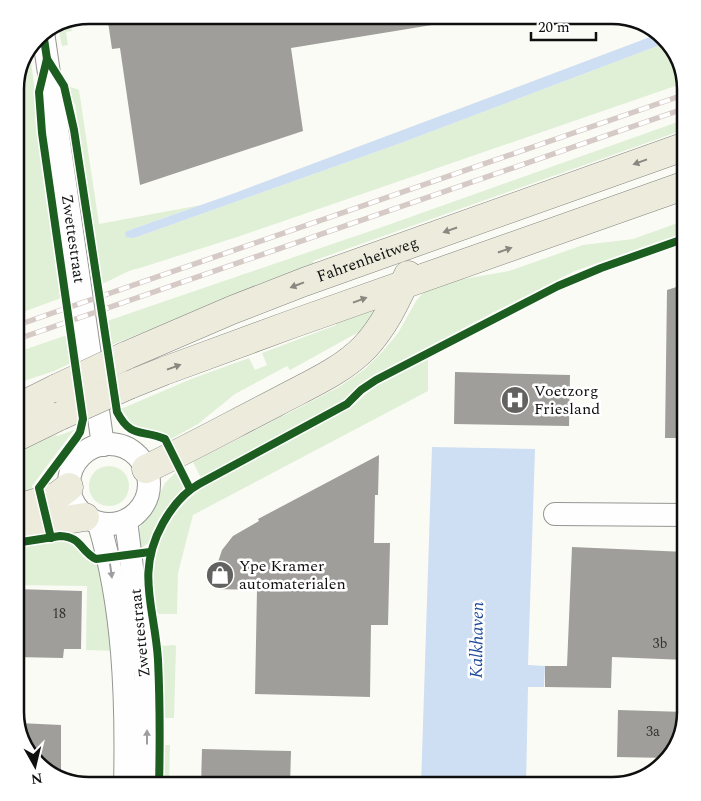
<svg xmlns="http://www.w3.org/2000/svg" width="701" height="801" viewBox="0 0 701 801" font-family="Spectral,serif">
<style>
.green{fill:#e0f0d7}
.water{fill:#cedef3}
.building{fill:#9f9e9a}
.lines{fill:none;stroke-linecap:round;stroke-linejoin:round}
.minor-casing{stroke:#959593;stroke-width:24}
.major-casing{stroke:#838380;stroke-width:29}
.minor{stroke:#fefefe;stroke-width:22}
.major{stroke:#ecebdc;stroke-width:28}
.rail-casing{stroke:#d6cac6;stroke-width:5.5}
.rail{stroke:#fff;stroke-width:4;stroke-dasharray:11;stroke-linecap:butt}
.major-bridge-casing{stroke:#838380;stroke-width:29;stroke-linecap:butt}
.major-bridge{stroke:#ecebdc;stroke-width:28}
.cycleway-casing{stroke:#fff;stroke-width:11}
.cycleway{stroke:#1b5e20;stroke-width:8}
.oneway{fill:#898880}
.oneway2{fill:#9e9e9e}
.labels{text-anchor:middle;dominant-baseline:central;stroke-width:5;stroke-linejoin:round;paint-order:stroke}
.number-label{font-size:14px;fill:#333332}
.street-label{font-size:16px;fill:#0f0f0f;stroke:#fff}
.poi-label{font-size:16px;fill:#0f0f0f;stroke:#fff;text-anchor:start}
.water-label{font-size:18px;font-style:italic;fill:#204a99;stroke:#fff}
.rim{fill:none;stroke:#0f0f0f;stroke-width:2.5}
</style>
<rect width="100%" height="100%" fill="#fbfbf5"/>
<g class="green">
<polygon points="70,22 72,31 66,32 68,45 62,46 58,27"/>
<path d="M668,42L671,44L684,83L237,237L140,268C124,271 116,279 101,284L75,104L73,103L68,86L79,90L99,224L201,205L127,231L134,238L401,143Z"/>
<polygon points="30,54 37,107 37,132 61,298 15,315 15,272 19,270 15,245 15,84"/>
<polygon points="686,119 686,129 313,261 314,265 111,345 107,321 385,226"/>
<polygon points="686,220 686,232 575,271 492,313 366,380 340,404 201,478 193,462 339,387 365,369 382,352 398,333 416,301 424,292 446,282 509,271 583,245 633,239"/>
<path d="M377,309L368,322L357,333L290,370L287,366L235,394L198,424L171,439C161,428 149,433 137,427C130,423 126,415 121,409L191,379L249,358L255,370L267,365L262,353L336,325V323Z"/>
<polygon points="67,335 71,363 54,371 15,384 15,353"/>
<path d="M428,358V391L193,515L178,573L177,614H158C142,566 162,516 202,488L338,415L356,403L376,385Z"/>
<polygon points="74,430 32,486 34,495 15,501 15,453 46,438 56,435 57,436"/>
<circle cx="109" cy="486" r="20"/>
<polygon points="177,471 183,485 183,490 161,517 148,543 143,547 137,547 137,533 140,527 152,510 165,483"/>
<path d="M58,541C84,540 81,567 102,564L115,651L86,650L87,586L15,585V548Z"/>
<polygon points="174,645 176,646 174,718 165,718 161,646"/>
<polygon points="164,745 170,745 169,786 163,786"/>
</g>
<g class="water">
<polygon points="658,34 668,42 401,143 134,238 126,237 125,233 127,231 235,193"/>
<polygon points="432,447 535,449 528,665 545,666 544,687 528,687 526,786 421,786"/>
</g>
<g class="building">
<polygon points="107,15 432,15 432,25 291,48 303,131 140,185 120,48 112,49"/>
<polygon points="686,284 686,438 665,438 667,290"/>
<polygon points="455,372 570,375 569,426 454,424"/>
<polygon points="379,455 378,495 375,495 374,543 390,543 388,625 371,625 370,697 255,694 257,590 216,589 217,565 222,550 233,536 259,521 258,519"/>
<polygon points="572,547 686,552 686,660 612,657 611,688 545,687 545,666 567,666"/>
<polygon points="15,589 82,591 81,649 64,649 63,658 15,657"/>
<polygon points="618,710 686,712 678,745 668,758 617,757"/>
<polygon points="19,723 61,725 61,779 56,778 30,757"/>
<polygon points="202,749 291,751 290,786 201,786"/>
</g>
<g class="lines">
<defs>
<g id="minor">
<path id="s1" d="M43,32L103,445"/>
<circle cx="109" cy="484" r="40"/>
<polyline points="555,514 686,515"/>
<polyline points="126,521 145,669 147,735 146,786"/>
<path d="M99,524C124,608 127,698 125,786"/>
</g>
<g id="major">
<path id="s2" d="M125,356L232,310L304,282L686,146"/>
<polyline points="129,385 164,371 292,324 686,185"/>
<polyline points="15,409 57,388"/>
<polyline points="15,438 60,416"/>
<path d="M146,469C190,448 232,425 275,403C306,386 341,372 365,347C385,325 396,301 408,275"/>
<polyline points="15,509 57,496 69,487"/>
<polyline points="15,528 85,517"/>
</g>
</defs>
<use href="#minor" class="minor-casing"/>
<use href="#major" class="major-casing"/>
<use href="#minor" class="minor"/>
<use href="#major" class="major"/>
<defs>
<g id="rail">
<polyline points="15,326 686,94"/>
<polyline points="15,340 686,108"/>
</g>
</defs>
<use href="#rail" class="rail-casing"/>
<use href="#rail" class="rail"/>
<defs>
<g id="major-bridge">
<polyline points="57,388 125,356"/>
<polyline points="60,416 129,385"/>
</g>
</defs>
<use href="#major-bridge" class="major-bridge-casing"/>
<use href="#major-bridge" class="major-bridge"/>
<defs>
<g id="cycleway">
<polyline points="43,32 47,59 39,92 42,133 83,419 80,432 77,437 39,488 51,538"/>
<path d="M47,59L64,86L74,130L117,412C131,439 142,429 165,439L190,489"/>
<path d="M15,543L60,536C82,537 80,551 96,559L150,552"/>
<path d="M159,786C160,744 160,702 158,660C155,608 135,573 163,523C172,507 183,493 199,484L347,404L361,390L376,380L558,286L601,268L686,238"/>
</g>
</defs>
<use href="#cycleway" class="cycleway-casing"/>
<use href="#cycleway" class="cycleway"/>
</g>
<defs><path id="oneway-solid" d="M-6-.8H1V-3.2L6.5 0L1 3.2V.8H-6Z" transform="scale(1.25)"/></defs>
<g class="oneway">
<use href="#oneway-solid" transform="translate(640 162) rotate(160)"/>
<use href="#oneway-solid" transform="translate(450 230) rotate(161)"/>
<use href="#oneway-solid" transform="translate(505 250) rotate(-19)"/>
<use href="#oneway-solid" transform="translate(297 285) rotate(159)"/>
<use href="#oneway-solid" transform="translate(360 300) rotate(-20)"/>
<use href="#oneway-solid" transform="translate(174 367) rotate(-20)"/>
</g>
<g class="oneway2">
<use href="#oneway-solid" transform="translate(111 571) rotate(82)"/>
<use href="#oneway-solid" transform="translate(147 737) rotate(-90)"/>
</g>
<defs>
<symbol id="hospital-disc" viewBox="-11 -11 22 22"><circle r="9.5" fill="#626260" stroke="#fff"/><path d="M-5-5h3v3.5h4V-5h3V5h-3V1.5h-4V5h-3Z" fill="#fff"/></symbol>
<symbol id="shop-disc" viewBox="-11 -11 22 22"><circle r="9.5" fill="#626260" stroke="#fff"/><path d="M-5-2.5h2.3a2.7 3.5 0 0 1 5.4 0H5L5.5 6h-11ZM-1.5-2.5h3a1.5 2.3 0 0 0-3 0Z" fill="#fff"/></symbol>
</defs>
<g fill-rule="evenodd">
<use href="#hospital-disc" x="499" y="384" width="32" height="32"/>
<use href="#shop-disc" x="204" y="559" width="32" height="32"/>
</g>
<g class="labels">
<g class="number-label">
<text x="59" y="613">18</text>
<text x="660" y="643">3b</text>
<text x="653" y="731">3a</text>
</g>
<g class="street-label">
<text stroke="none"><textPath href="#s1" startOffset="209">Zwettestraat</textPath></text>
<text stroke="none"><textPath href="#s2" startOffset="261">Fahrenheitweg</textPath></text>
<text transform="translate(140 633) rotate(-96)">Zwettestraat</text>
</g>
<g class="poi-label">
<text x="534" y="391">Voetzorg<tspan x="534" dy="18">Friesland</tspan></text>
<text x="239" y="566">Ype Kramer<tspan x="239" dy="18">automaterialen</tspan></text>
</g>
<g class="water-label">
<text transform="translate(477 640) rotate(-89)">Kalkhaven</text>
</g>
</g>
<path d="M0 0H701V801H0ZM89 24H612A65 65 0 0 1 677 89V712A65 65 0 0 1 612 777H89A65 65 0 0 1 24 712V89A65 65 0 0 1 89 24Z" fill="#fff" fill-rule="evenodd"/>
<path class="rim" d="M89 24H612A65 65 0 0 1 677 89V712A65 65 0 0 1 612 777H89A65 65 0 0 1 24 712V89A65 65 0 0 1 89 24Z"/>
<g transform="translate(35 766) rotate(172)" stroke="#ffffff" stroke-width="4" paint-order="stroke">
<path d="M0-4L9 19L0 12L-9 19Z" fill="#0f0f0f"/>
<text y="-8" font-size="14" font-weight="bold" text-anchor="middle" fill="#0f0f0f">N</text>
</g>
<path d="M531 32v8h65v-8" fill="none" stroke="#0f0f0f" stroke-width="2.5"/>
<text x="538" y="32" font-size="15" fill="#0f0f0f" stroke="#ffffff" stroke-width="4" paint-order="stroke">20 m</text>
</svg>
